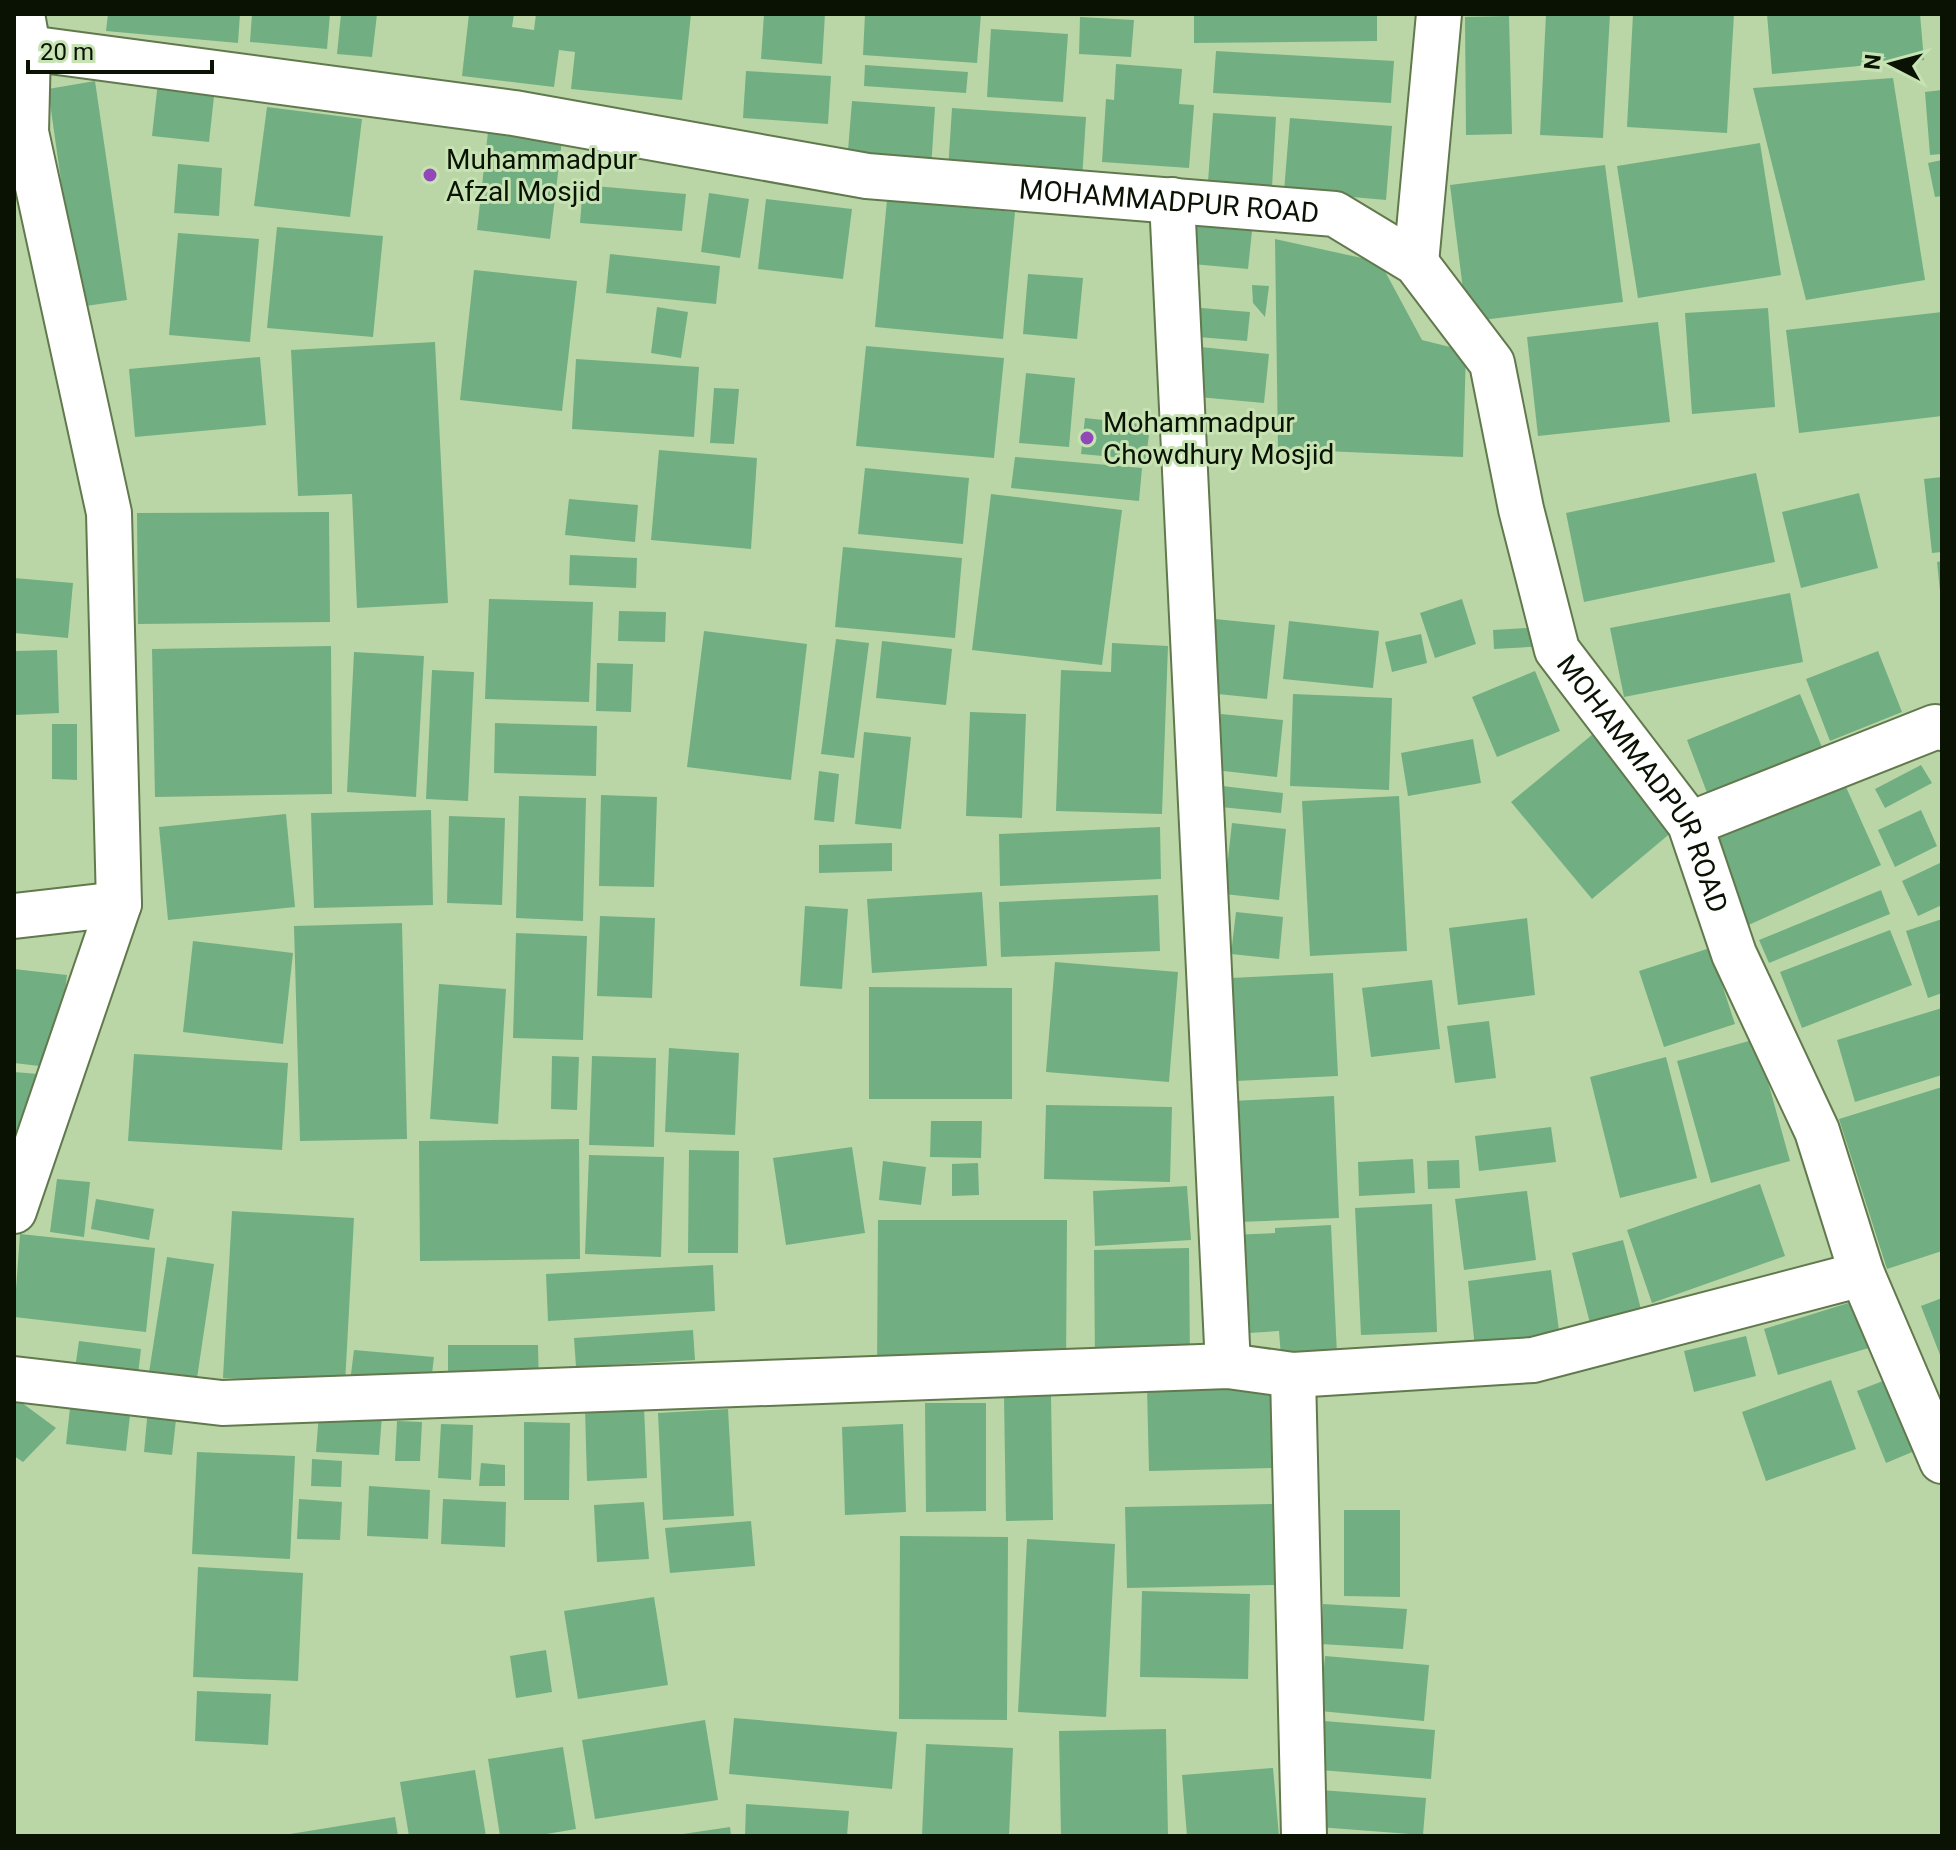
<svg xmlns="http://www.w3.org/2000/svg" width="1956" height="1850" viewBox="0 0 1956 1850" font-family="Roboto,sans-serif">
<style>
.building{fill:#71af82}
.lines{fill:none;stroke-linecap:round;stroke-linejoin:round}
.minor-casing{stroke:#61794d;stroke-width:48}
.minor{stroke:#fff;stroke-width:44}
.poi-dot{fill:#9348ba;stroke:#c7e3b3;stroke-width:3}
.labels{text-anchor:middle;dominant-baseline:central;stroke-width:6;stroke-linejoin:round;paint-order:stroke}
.poi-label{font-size:28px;fill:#091203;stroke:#c7e3b3;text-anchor:start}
.street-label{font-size:28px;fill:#091203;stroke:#c7e3b3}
</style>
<rect width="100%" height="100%" fill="#bad6a6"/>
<g class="building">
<polygon points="108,14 240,14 238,43 106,31"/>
<polygon points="252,14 330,14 327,49 250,42"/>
<polygon points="341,14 377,14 372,57 337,54"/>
<polygon points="469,14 514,14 512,27 534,30 536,14 691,14 682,100 571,89 575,52 559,50 554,87 462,76"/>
<polygon points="764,14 825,14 822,64 761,59"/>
<polygon points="865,14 981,14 977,63 863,55"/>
<polygon points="1194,14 1377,14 1377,41 1194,43"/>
<polygon points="1546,14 1610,14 1603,138 1540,135"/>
<polygon points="1633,14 1734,14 1727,133 1627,127"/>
<polygon points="1767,14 1920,14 1924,60 1772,74"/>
<polygon points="1509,16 1512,134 1466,135 1465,17"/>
<polygon points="1080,17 1134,20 1131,57 1079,54"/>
<polygon points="991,29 1068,34 1063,102 987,97"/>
<polygon points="1216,51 1394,61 1391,103 1213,93"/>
<polygon points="1116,64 1182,69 1179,104 1194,105 1189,168 1102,162 1106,99 1114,100"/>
<polygon points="865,65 968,72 966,93 864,86"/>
<polygon points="746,71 831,76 828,124 743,118"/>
<polygon points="159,72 216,78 209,142 152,136"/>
<polygon points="1893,78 1925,280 1806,300 1753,88"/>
<polygon points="95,81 127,300 79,307 48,89"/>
<polygon points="1942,90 1942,154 1930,155 1925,92"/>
<polygon points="852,101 935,107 931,169 847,163"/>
<polygon points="267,107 362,119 350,217 254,206"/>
<polygon points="952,108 1086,117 1082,180 948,171"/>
<polygon points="1213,113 1276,117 1272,187 1208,182"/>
<polygon points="1290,118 1392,126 1386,200 1284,191"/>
<polygon points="489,123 563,132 550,239 477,230"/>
<polygon points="1760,143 1781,275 1638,298 1617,166"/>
<polygon points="1942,160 1942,196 1935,197 1928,163"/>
<polygon points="178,164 222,168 219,216 174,213"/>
<polygon points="1605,165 1623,302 1467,322 1450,185"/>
<polygon points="583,185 686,194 682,231 580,223"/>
<polygon points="709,193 749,199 740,258 701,252"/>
<polygon points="766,199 852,209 843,279 758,269"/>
<polygon points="887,200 1015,212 1003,339 875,327"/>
<polygon points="1184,224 1252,231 1248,269 1181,263"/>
<polygon points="277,227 383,236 373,337 267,328"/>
<polygon points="178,233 259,239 250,342 169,335"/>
<polygon points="1275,239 1380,262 1422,340 1466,351 1463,457 1278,449"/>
<polygon points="610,254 720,266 716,304 606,293"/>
<polygon points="474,270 577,281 562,411 460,400"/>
<polygon points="1028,274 1083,278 1077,339 1023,334"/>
<polygon points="1252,285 1269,286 1265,317 1253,303"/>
<polygon points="657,307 688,312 681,358 651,353"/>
<polygon points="1189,307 1250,312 1247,341 1186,336"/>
<polygon points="1768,308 1775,407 1692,414 1685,313"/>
<polygon points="1942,312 1942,416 1799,433 1786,330"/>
<polygon points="1658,322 1670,422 1538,436 1527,337"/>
<polygon points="435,342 448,603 357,608 352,494 298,496 291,350"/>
<polygon points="866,346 1004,358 994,458 856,446"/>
<polygon points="1191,346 1269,354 1264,403 1187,396"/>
<polygon points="260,357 266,425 135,437 129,369"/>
<polygon points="576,359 699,367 694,437 572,429"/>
<polygon points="1026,373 1075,378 1069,447 1019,443"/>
<polygon points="714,388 739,389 734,444 710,443"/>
<polygon points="1085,418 1150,425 1146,460 1081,454"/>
<polygon points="659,450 757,458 751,549 651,540"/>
<polygon points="1015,457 1142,468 1139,501 1011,488"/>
<polygon points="865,468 969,478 963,544 858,534"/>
<polygon points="1756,473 1775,562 1584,602 1566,513"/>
<polygon points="1942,477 1942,552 1932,553 1924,479"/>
<polygon points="1859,493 1878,568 1801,588 1782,512"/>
<polygon points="991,494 1122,510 1102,665 972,650"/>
<polygon points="569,499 638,505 635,542 565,535"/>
<polygon points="329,512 330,622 138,624 137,513"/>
<polygon points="843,547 962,558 955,638 835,627"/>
<polygon points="570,555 637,558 636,588 569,585"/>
<polygon points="1942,561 1942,591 1940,591 1937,562"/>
<polygon points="14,578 73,583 68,638 14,633"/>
<polygon points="1790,593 1803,662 1624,697 1610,628"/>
<polygon points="489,599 593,602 589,702 485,699"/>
<polygon points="1462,599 1476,644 1435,658 1420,613"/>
<polygon points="619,611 666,612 665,642 618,641"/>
<polygon points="1215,619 1275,625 1267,699 1208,693"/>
<polygon points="1289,621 1379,631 1373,688 1283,679"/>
<polygon points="1545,627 1546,646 1494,649 1493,630"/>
<polygon points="704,631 807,644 791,780 687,767"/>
<polygon points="1421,634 1427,663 1392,672 1385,642"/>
<polygon points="836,639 869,643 854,758 821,754"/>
<polygon points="882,641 952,649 946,705 876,698"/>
<polygon points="1112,643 1168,646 1162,814 1056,811 1061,670 1111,672"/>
<polygon points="331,646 332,794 155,797 152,649"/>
<polygon points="57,650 59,713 14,715 14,651"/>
<polygon points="1878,651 1902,712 1830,741 1806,679"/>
<polygon points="354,652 424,656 416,797 347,792"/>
<polygon points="597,663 633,664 631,712 596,711"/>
<polygon points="432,670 474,672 468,801 426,799"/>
<polygon points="1535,671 1560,731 1497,757 1472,697"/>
<polygon points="1293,694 1392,698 1389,790 1290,786"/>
<polygon points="1800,694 1824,752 1709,798 1687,740"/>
<polygon points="970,712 1026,714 1022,818 966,816"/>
<polygon points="1221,714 1283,720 1277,777 1215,770"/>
<polygon points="495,723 597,726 596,776 494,773"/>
<polygon points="52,724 77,724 77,780 52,779"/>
<polygon points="864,732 911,737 901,829 855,824"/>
<polygon points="1593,734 1673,831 1592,899 1511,802"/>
<polygon points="1473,739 1481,783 1408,796 1401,753"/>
<polygon points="1921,765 1932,783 1885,808 1875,789"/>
<polygon points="819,771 839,774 834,822 814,820"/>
<polygon points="1842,778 1881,865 1742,928 1703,842"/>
<polygon points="1222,786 1283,793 1281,813 1220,807"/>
<polygon points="601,795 657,797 654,887 599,886"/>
<polygon points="519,796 586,798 583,921 516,918"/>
<polygon points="1399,796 1407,951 1310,956 1302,801"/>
<polygon points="431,810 433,905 314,908 311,813"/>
<polygon points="1921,810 1937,846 1895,867 1878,830"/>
<polygon points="286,814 295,907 168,920 159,827"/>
<polygon points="449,816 505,818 502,905 447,903"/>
<polygon points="1232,823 1286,829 1279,900 1224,894"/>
<polygon points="1160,827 1161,879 1000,886 999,834"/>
<polygon points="892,843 892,871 819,873 819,845"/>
<polygon points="1942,862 1942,905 1918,916 1902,881"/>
<polygon points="1881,890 1890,914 1769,963 1759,940"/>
<polygon points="982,892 987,966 872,973 867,899"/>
<polygon points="1158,895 1160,951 1001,957 999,902"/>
<polygon points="805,906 848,909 842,989 800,986"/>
<polygon points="1236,912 1283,917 1279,959 1231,954"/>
<polygon points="600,916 655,918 652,998 597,996"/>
<polygon points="1527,918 1535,995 1458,1005 1449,928"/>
<polygon points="1942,919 1942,993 1928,998 1906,931"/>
<polygon points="402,923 407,1139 300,1141 294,926"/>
<polygon points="1890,930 1912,985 1802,1028 1780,972"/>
<polygon points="516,933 587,936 583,1040 513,1038"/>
<polygon points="193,941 293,953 283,1044 183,1032"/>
<polygon points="1710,948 1735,1024 1664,1047 1639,971"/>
<polygon points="1055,962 1178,972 1169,1082 1046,1072"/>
<polygon points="14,969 67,975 56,1068 14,1063"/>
<polygon points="1333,973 1338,1076 1215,1082 1210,979"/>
<polygon points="1432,980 1440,1049 1371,1057 1362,988"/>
<polygon points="439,984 506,989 498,1124 430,1119"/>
<polygon points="869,987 1012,988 1012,1099 869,1099"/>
<polygon points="1942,1008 1942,1075 1855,1102 1837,1040"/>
<polygon points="1489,1021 1496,1078 1455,1083 1447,1026"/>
<polygon points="1756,1039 1790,1161 1711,1183 1677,1061"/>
<polygon points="669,1048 739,1053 735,1135 665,1132"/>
<polygon points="134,1054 288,1063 282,1150 128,1141"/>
<polygon points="552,1056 579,1057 577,1110 551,1109"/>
<polygon points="592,1056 656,1058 654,1147 589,1145"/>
<polygon points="1666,1057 1697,1178 1620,1198 1590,1077"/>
<polygon points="14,1072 38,1074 14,1167"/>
<polygon points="1942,1087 1942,1251 1887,1269 1839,1119"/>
<polygon points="1334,1096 1339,1218 1238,1222 1232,1101"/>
<polygon points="1046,1105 1172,1107 1170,1182 1044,1179"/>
<polygon points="931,1121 982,1121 981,1158 930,1157"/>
<polygon points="1551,1127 1556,1162 1479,1171 1475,1136"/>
<polygon points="579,1139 580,1259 420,1261 419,1141"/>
<polygon points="852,1147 865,1233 786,1245 773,1158"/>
<polygon points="689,1150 739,1151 738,1253 688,1253"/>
<polygon points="589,1155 664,1157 661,1257 585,1254"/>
<polygon points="1413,1159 1415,1193 1359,1196 1358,1162"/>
<polygon points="1459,1160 1460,1188 1428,1189 1427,1161"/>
<polygon points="883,1161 926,1167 921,1205 879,1200"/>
<polygon points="978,1163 979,1195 952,1196 952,1164"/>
<polygon points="57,1179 90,1182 84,1237 50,1232"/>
<polygon points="1760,1184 1785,1256 1652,1303 1627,1230"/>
<polygon points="1187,1186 1191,1240 1095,1246 1093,1191"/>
<polygon points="1527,1191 1536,1260 1464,1270 1455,1199"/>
<polygon points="96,1199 154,1209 149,1240 91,1229"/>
<polygon points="1432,1204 1437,1332 1361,1335 1355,1208"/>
<polygon points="232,1211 354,1218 345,1384 223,1378"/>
<polygon points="878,1220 1067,1220 1066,1371 877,1370"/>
<polygon points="1331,1225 1337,1355 1281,1357 1279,1331 1249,1333 1247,1302 1231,1235 1275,1233 1275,1228"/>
<polygon points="20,1234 155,1248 146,1332 14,1317"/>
<polygon points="1623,1240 1642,1313 1591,1327 1572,1253"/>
<polygon points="1189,1248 1190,1364 1095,1364 1094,1250"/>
<polygon points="167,1257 214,1264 196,1385 148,1379"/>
<polygon points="713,1265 715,1311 548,1321 546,1274"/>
<polygon points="1551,1270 1560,1338 1475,1348 1468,1281"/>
<polygon points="1942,1298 1942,1360 1921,1306"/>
<polygon points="1858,1300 1872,1347 1778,1375 1764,1329"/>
<polygon points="693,1330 695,1360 576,1367 574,1338"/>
<polygon points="1746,1336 1756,1376 1694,1392 1684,1351"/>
<polygon points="79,1341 141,1349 136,1391 73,1382"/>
<polygon points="448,1345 538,1345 539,1388 448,1388"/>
<polygon points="354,1350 434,1357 430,1390 350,1382"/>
<polygon points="1888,1379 1917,1450 1886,1463 1857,1391"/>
<polygon points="1831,1380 1856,1449 1766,1481 1742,1412"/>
<polygon points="1274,1385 1276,1468 1149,1471 1147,1388"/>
<polygon points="1051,1396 1053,1520 1006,1521 1004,1397"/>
<polygon points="14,1397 56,1428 23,1462 14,1456"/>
<polygon points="71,1399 131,1406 126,1451 66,1444"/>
<polygon points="925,1403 986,1403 986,1511 926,1512"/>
<polygon points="644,1406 647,1478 587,1481 585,1408"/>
<polygon points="148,1408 177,1411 172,1455 144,1452"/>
<polygon points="728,1409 734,1516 663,1520 658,1413"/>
<polygon points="319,1412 382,1415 379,1455 316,1452"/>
<polygon points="397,1421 422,1422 420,1461 395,1461"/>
<polygon points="524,1422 570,1423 569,1500 524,1500"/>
<polygon points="441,1424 473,1425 471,1480 438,1478"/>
<polygon points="903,1424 906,1512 845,1515 842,1427"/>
<polygon points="197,1452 295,1456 290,1559 192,1554"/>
<polygon points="312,1459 342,1461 341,1487 311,1486"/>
<polygon points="481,1463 505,1465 505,1486 479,1486"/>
<polygon points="369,1486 430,1490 428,1539 367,1536"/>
<polygon points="299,1499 342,1502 340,1540 297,1539"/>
<polygon points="443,1499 506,1502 505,1547 441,1544"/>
<polygon points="644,1502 649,1559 597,1562 594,1505"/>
<polygon points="1275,1504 1276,1585 1127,1588 1125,1507"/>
<polygon points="1344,1510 1400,1510 1400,1597 1344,1596"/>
<polygon points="751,1521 755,1566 670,1573 665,1528"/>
<polygon points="900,1536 1008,1537 1007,1720 899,1719"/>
<polygon points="1027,1539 1115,1544 1106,1717 1018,1712"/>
<polygon points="198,1567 303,1573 298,1681 193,1677"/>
<polygon points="1142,1591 1250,1594 1248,1679 1140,1677"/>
<polygon points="654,1597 668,1685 578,1699 564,1611"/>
<polygon points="1323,1604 1407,1609 1403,1649 1321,1644"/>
<polygon points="546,1650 552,1692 516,1698 510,1656"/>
<polygon points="1325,1656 1429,1665 1424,1721 1320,1711"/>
<polygon points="197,1691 271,1694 268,1745 195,1741"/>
<polygon points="734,1718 897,1732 892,1789 729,1774"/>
<polygon points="705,1720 718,1800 595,1819 582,1740"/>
<polygon points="1324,1721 1435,1730 1431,1779 1320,1770"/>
<polygon points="1166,1729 1168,1836 1061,1836 1059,1731"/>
<polygon points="926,1744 1013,1748 1009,1836 922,1836"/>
<polygon points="563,1747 576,1829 535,1836 500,1836 488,1759"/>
<polygon points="1273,1768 1279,1836 1187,1836 1182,1775"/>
<polygon points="475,1770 486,1836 409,1836 400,1782"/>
<polygon points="1321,1790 1426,1798 1423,1835 1318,1827"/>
<polygon points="746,1804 849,1811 847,1836 745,1836"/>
<polygon points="395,1817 398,1836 290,1836 290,1834"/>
<polygon points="730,1827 731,1836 683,1836 683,1834"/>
</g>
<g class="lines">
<defs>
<g id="minor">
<path id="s1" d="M28,48L514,113L867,176L1335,214L1416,263L1492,363L1521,509L1557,650L1690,824L1734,954L1817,1131L1862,1274L1942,1461"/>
<polyline points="1172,200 1228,1366"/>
<polyline points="1416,263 1439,14"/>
<polyline points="1690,824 1935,727 1942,728"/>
<polyline points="14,916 119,904"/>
<polyline points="14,1211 119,904 109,513 26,132 28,48 22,14"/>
<polyline points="1293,1375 1304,1836"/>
<polyline points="14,1379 222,1403 1228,1366 1293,1375 1533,1360 1862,1274"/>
</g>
</defs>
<use href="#minor" class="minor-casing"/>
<use href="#minor" class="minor"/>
</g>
<g class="poi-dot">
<circle cx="430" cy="175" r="8"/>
<circle cx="1087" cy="438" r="8"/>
</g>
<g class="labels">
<g class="poi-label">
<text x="446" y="159">Muhammadpur<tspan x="446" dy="32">Afzal Mosjid</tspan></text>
<text x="1103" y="422">Mohammadpur<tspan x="1103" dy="32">Chowdhury Mosjid</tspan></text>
</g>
<g class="street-label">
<text stroke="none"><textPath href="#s1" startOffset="1152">MOHAMMADPUR ROAD</textPath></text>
<text stroke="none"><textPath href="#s1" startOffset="1994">MOHAMMADPUR ROAD</textPath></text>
</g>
</g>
<rect width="1956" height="1850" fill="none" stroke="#091203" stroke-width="32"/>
<g transform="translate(1892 64) rotate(276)" stroke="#c7e3b3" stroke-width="6" paint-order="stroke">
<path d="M0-6L14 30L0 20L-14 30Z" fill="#091203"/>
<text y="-12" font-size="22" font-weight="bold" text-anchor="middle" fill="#091203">N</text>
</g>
<path d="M28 60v12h184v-12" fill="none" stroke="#091203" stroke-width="4"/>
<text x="40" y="60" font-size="24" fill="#091203" stroke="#c7e3b3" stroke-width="6" paint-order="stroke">20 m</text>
</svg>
